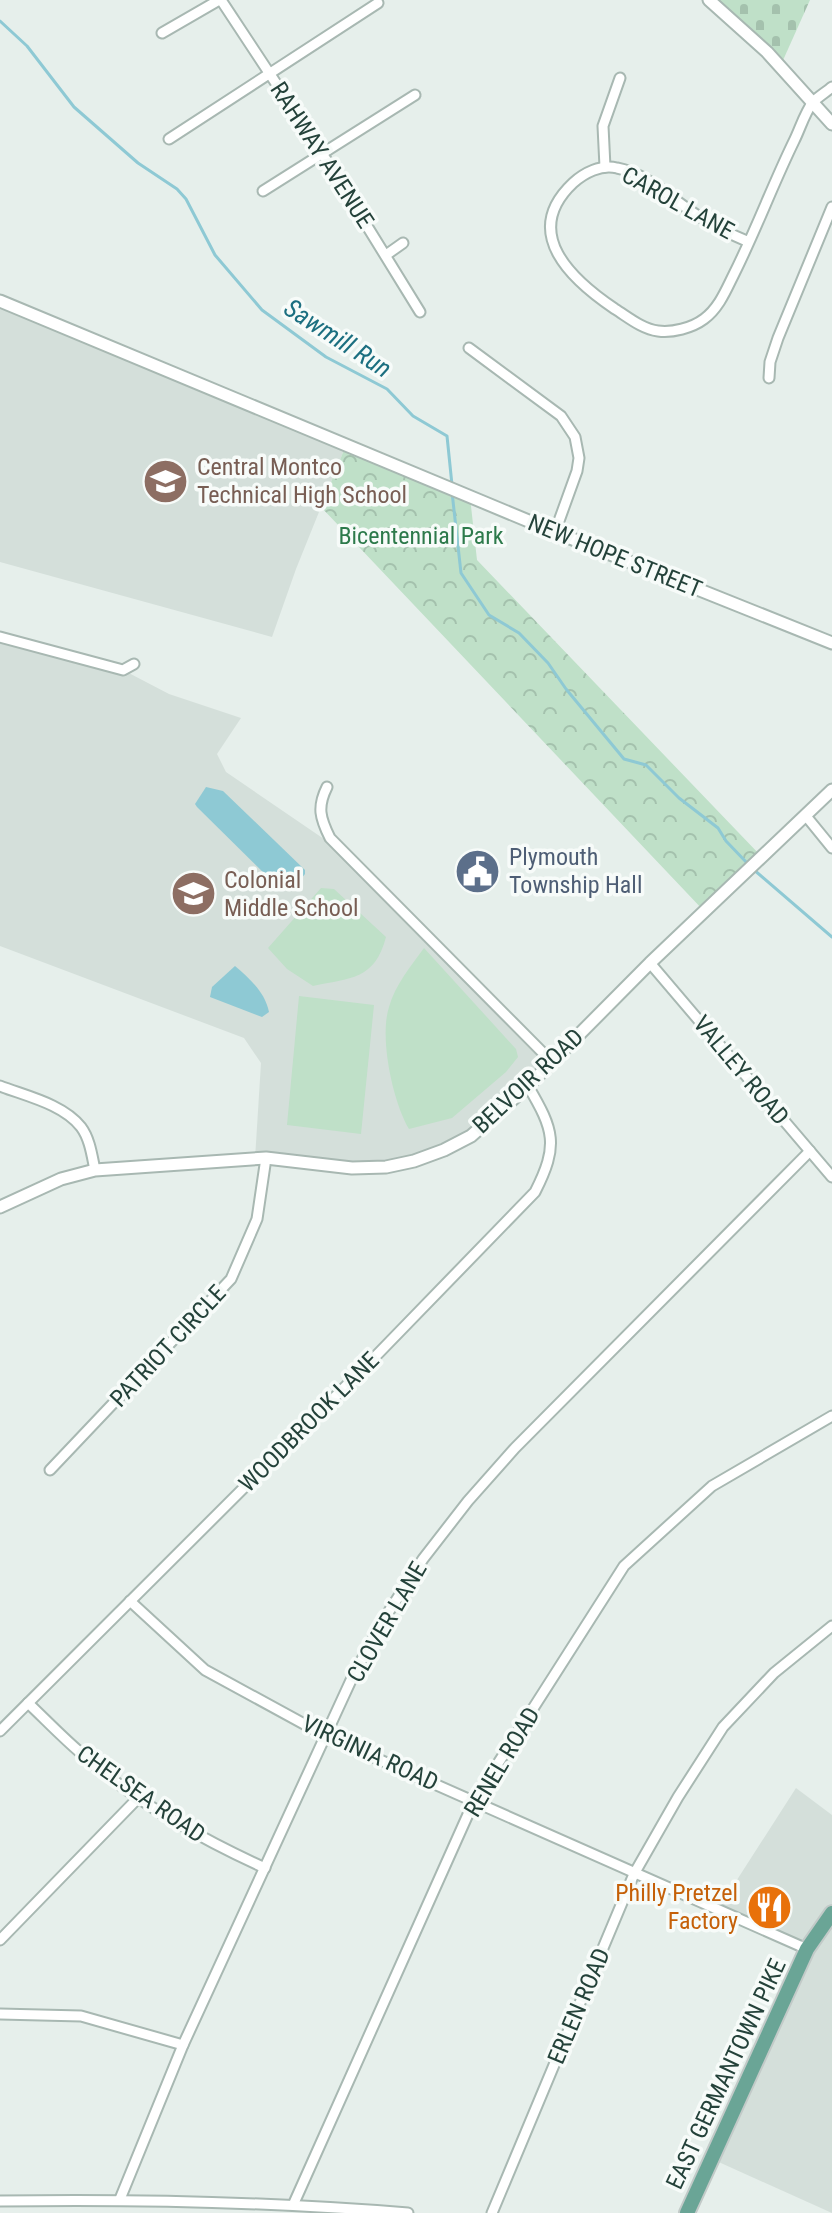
<svg xmlns="http://www.w3.org/2000/svg" width="832" height="2213" viewBox="0 0 832 2213" font-family="'Roboto Condensed',sans-serif">
<style>
.built{fill:#d4dfda}
.cemetery{fill:url(#cemetery-stones)}
.park{fill:url(#park-crowns)}
.garden{fill:#bfe0c8}
.water{fill:#8ec9d4}
.lines{fill:none;stroke-linecap:round;stroke-linejoin:round}
.stream{stroke:#8ec9d4;stroke-width:3}
.minor-casing{stroke:#a8b8b2;stroke-width:13}
.tertiary-casing{stroke:#a8b8b2;stroke-width:15}
.primary-casing{stroke:#c2cac8;stroke-width:18}
.minor{stroke:#fff;stroke-width:9}
.tertiary{stroke:#fff;stroke-width:11}
.primary{stroke:#6aa596;stroke-width:14}
.labels{text-anchor:middle;dominant-baseline:central;stroke-width:7;stroke-linejoin:round;paint-order:stroke}
.street-label{font-size:24px;fill:#24423a;stroke:#f7fbf9}
.education-label{font-size:24px;fill:#785e54;stroke:#f7fbf9;text-anchor:start}
.park-label{font-size:24px;fill:#2d7a4b;stroke:#f7fbf9}
.service-label{font-size:24px;fill:#4e5e75;stroke:#f7fbf9;text-anchor:start}
.food-label{font-size:24px;fill:#c56008;stroke:#f7fbf9;text-anchor:end}
.water-label{font-size:26px;font-style:italic;fill:#1c6f80;stroke:#f7fbf9}
</style>
<defs>
<pattern id="cemetery-stones" width="16" height="16" patternUnits="userSpaceOnUse" patternTransform="scale(2)"><rect width="16" height="16" fill="#bfe0c8"/><path d="M2 7V4a2 2 0 0 1 4 0v3zM10 15v-3a2 2 0 0 1 4 0v3z" fill="#a4c1ad"/></pattern>
<pattern id="park-crowns" width="20" height="18" patternUnits="userSpaceOnUse" patternTransform="scale(2)"><rect width="20" height="18" fill="#bfe0c8"/><path d="M2 6a3 3 0 1 1 6 0M12 15a3 3 0 1 1 6 0" fill="none" stroke="#a4c1ad"/></pattern>
</defs>
<rect width="100%" height="100%" fill="#e6efeb"/>
<g class="built">
<polygon points="0,301 346,445 296,569 272,637 0,562"/>
<polygon points="0,637 123,670 169,694 241,718 217,754 226,772 343,852 551,1061 471,1136 386,1167 255,1159 261,1063 244,1038 0,946"/>
<polygon points="796,1788 832,1815 832,2213 712,2159 807,1950 717,1911"/>
</g>
<polygon class="cemetery" points="709,0 810,0 780,67"/>
<polygon class="park" points="346,445 470,497 477,560 761,856 704,911 321,507"/>
<g class="garden">
<path d="M321,888L334,889L386,937C375,980 350,978 313,986L287,969L268,948Z"/>
<path d="M424,948L516,1049L518,1057L506,1072L452,1118L409,1129C393,1102 379,1038 389,1007C395,985 411,966 424,948Z"/>
<polygon points="299,996 374,1005 361,1134 287,1125"/>
</g>
<g class="water">
<polygon points="206,787 223,791 305,870 305,874 293,889 278,887 197,807 195,804"/>
<path d="M235,966C250,979 265,992 269,1012L262,1017L210,997L212,987Z"/>
</g>
<g class="lines">
<g class="stream">
<polyline points="0,21 27,46 74,107 138,163 177,189 186,199 215,255 262,310 326,357 387,389 413,416 447,436 452,485"/>
<polyline points="452,492 461,573 489,615 519,633 548,663 566,689 624,759 646,765 679,798 718,828 726,841 748,864"/>
<polyline points="753,869 832,937"/>
</g>
<defs>
<g id="minor">
<polyline points="221,0 322,153 420,312"/>
<polyline points="162,33 219,0"/>
<polyline points="169,139 378,3"/>
<polyline points="605,167 603,126 620,78"/>
<polyline points="263,191 415,95"/>
<path d="M749,242C732,235 716,227 700,217C673,201 649,174 617,168C601,164 584,173 573,183C520,233 572,280 615,309C628,317 642,329 658,331C672,333 692,328 704,319C719,308 726,290 734,274C756,230 773,184 794,141C800,129 805,112 813,102C818,97 826,92 832,87"/>
<polyline points="386,255 403,243"/>
<polyline points="469,348 561,416 575,437 579,458 577,471 555,532"/>
<polyline points="769,378 770,362 778,338 832,207"/>
<polyline points="0,637 123,670 134,664"/>
<path d="M327,787C317,807 320,818 330,838L551,1061"/>
<polyline points="806,816 832,848"/>
<polyline points="650,963 832,1177"/>
<path d="M0,1086C26,1096 63,1104 81,1127C90,1139 92,1156 95,1170"/>
<polyline points="50,1470 231,1279 257,1219 266,1158"/>
<polyline points="130,1601 205,1670 326,1736 807,1949"/>
<path d="M28,1703C46,1720 63,1738 82,1754C135,1802 201,1839 265,1868"/>
<path d="M0,1731L371,1361L535,1192C559,1145 554,1130 528,1086"/>
<polyline points="0,1940 139,1797"/>
<polyline points="0,2014 81,2016 183,2045"/>
<polyline points="120,2199 183,2045 352,1678 382,1622 423,1559 468,1501 515,1448 810,1151"/>
<path d="M0,2201C137,2199 272,2202 408,2213"/>
<polyline points="294,2203 474,1801 624,1566 712,1486 832,1416"/>
<polyline points="492,2213 634,1874 678,1797 723,1727 774,1673 832,1626"/>
</g>
<g id="tertiary">
<polyline points="709,0 767,52 832,124"/>
<polyline points="0,301 555,532 832,643"/>
<polyline points="0,1207 61,1179 95,1170 266,1158 352,1168 386,1167 414,1161 444,1150 471,1136 528,1086 650,963 832,790"/>
</g>
<polyline id="primary" points="687,2213 807,1949 832,1913"/>
</defs>
<use href="#minor" class="minor-casing"/>
<use href="#tertiary" class="tertiary-casing"/>
<use href="#primary" class="primary-casing"/>
<use href="#minor" class="minor"/>
<use href="#tertiary" class="tertiary"/>
<use href="#primary" class="primary"/>
</g>
<defs>
<symbol id="school-disc" viewBox="-11 -11 22 22"><circle r="9.5" fill="#8d6e63" stroke="#f7fbf9"/><path d="M0-5L7-2L0 1L-7-2ZM-4 1L0 2.5L4 1V4Q0 6-4 4Z" fill="#fff"/></symbol>
<symbol id="civic-disc" viewBox="-11 -11 22 22"><circle r="9.5" fill="#5c6f8a" stroke="#f7fbf9"/><path d="M-.6-6.5H3V-4.5H.6V-3L4-1V1h2V6H-6V1h2V-1L-.6-3ZM-1.2 2.5V6h2.4V2.5Z" fill="#fff"/></symbol>
<symbol id="restaurant-disc" viewBox="-11 -11 22 22"><circle r="9.5" fill="#e8710a" stroke="#f7fbf9"/><path d="M-5-6h1v4h1v-4h1v4h1v-4h1v5L-1.5 .5V6h-2V.5L-5-1ZM5-6V6H3V1.5H1.5Q1.5-4 5-6Z" fill="#fff"/></symbol>
</defs>
<g fill-rule="evenodd">
<use href="#school-disc" x="140" y="456" width="51" height="51"/>
<use href="#civic-disc" x="452" y="846" width="51" height="51"/>
<use href="#school-disc" x="168" y="868" width="51" height="51"/>
<use href="#restaurant-disc" x="744" y="1882" width="51" height="51"/>
</g>
<g class="labels">
<g class="street-label">
<text transform="translate(322 155) rotate(57)">RAHWAY AVENUE</text>
<text transform="translate(678 203) rotate(29)">CAROL LANE</text>
<text transform="translate(615 556) rotate(22)">NEW HOPE STREET</text>
<text transform="translate(741 1070) rotate(50)">VALLEY ROAD</text>
<text transform="translate(528 1081) rotate(-43)">BELVOIR ROAD</text>
<text transform="translate(168 1346) rotate(-47)">PATRIOT CIRCLE</text>
<text transform="translate(309 1422) rotate(-45)">WOODBROOK LANE</text>
<text transform="translate(387 1622) rotate(-60)">CLOVER LANE</text>
<text transform="translate(370 1753) rotate(25)">VIRGINIA ROAD</text>
<text transform="translate(502 1762) rotate(-59)">RENEL ROAD</text>
<text transform="translate(141 1794) rotate(35)">CHELSEA ROAD</text>
<text transform="translate(579 2006) rotate(-67)">ERLEN ROAD</text>
<text transform="translate(726 2074) rotate(-65)">EAST GERMANTOWN PIKE</text>
</g>
<g class="education-label">
<text x="197" y="467">Central Montco<tspan x="197" dy="28">Technical High School</tspan></text>
<text x="224" y="880">Colonial<tspan x="224" dy="28">Middle School</tspan></text>
</g>
<g class="park-label">
<text x="421" y="536">Bicentennial Park</text>
</g>
<g class="service-label">
<text x="509" y="857">Plymouth<tspan x="509" dy="28">Township Hall</tspan></text>
</g>
<g class="food-label">
<text x="738" y="1893">Philly Pretzel<tspan x="738" dy="28">Factory</tspan></text>
</g>
<g class="water-label">
<text transform="translate(338 338) rotate(33)">Sawmill Run</text>
</g>
</g>
</svg>
